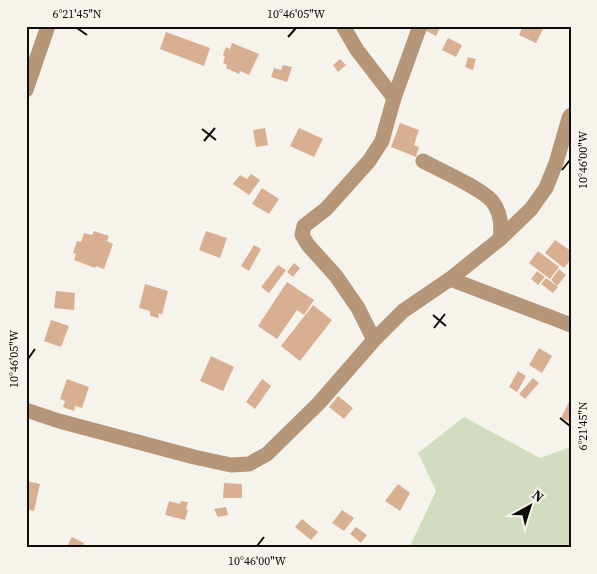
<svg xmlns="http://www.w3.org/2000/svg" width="597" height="574" viewBox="0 0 597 574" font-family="'Source Serif 4',serif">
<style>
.green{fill:#d1ddbe}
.building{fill:#d9af92}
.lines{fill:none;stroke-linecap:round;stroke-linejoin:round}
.minor{stroke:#b59678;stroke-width:15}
.ticks{fill:none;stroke:#0e0d0b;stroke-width:2}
.neatline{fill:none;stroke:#0e0d0b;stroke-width:2}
.ticks-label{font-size:12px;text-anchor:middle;fill:#0e0d0b}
</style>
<rect width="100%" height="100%" fill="#f6f3ed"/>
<polygon class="green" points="464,417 540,458 571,447 571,548 409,548 436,491 418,453"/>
<g class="building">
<polygon points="428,26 441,26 436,36 426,31"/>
<polygon points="523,26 541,26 544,27 536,43 519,35"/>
<polygon points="166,32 210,48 204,66 160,49"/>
<polygon points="448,38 462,45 456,57 442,50"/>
<polygon points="232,43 259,54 249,75 240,71 239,74 226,68 227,65 223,63 225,57 223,55 226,47 230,49"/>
<polygon points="468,57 476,59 473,70 465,67"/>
<polygon points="340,59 346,65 338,72 333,65"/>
<polygon points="283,65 292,67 287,82 271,77 274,68 281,70"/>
<polygon points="400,123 419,130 414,145 419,147 416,157 391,147"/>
<polygon points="265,128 268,145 256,147 253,130"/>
<polygon points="299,128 323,139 314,157 290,146"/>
<polygon points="251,174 260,180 249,195 233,184 240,175 247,179"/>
<polygon points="262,188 279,199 269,214 252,204"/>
<polygon points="94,231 109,236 107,241 113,244 104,269 96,266 95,268 74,260 76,254 73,253 77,241 81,242 84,233 92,235"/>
<polygon points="206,231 227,238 220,258 199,250"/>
<polygon points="555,240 571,251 571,259 564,268 545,253"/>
<polygon points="254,245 261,249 249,271 241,266"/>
<polygon points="538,251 559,267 550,279 529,263"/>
<polygon points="294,263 300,268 293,277 287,272"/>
<polygon points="278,265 286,270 269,293 261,287"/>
<polygon points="559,269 566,275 557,286 551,280"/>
<polygon points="537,271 545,277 538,285 531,279"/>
<polygon points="546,278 558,287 553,293 541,284"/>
<polygon points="287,282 314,300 304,315 297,310 277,339 258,326"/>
<polygon points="145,284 168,291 162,315 159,313 158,318 150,316 150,311 139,308"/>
<polygon points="56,291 75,293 74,310 54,308"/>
<polygon points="313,305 332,320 300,361 281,346"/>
<polygon points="51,320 69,326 61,347 44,341"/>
<polygon points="539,348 552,356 542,373 529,365"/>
<polygon points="211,356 234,367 223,391 200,381"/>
<polygon points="518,371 526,376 517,392 509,387"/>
<polygon points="533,378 539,383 525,399 519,394"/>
<polygon points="67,379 89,387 82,408 75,406 74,411 63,407 65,401 60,399"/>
<polygon points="262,379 271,386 255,409 246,402"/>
<polygon points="338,396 353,408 344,419 329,407"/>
<polygon points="571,398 571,422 561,418"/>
<polygon points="26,481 40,484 34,511 26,509"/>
<polygon points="224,483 242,484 242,498 223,498"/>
<polygon points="398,484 410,493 400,511 385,501"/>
<polygon points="169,501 180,504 181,501 188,502 186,509 188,510 185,520 165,515"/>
<polygon points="226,507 228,515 218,517 214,509"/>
<polygon points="342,510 354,518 344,531 332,523"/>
<polygon points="302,519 318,532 311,540 295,527"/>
<polygon points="356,527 367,535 361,543 350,534"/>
<polygon points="72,537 84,543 82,548 66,548"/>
</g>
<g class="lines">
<g class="minor">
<polyline points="343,26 357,50 394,98"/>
<polyline points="26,90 48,26"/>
<path d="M423,161C441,171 479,187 492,201C501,212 502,225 500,239"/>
<polyline points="450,279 571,325"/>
<polyline points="374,340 358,308 336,276 308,245 302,235 304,226 326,209 369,161 382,141 394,98 420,26"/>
<polyline points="26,410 59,421 194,457 231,465 249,464 267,454 319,403 374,340 403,311 450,279 500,239 531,209 546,188 556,163 569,118 571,115"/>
</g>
</g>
<path class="ticks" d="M77,28L87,35M288,37L296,28M202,129L216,140M204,141L215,128M562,170L570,160M433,315L446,326M434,328L445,314M28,359L35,349M560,418L570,426M257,546L264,537"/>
<rect width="597" height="574" fill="none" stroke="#f6f3ed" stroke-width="55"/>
<g transform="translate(530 506) rotate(39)" stroke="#f6f3ed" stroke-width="4" paint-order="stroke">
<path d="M0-4L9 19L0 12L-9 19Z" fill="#0e0d0b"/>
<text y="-8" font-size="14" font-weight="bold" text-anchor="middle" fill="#0e0d0b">N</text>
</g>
<rect x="28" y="28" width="542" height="518" class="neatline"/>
<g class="ticks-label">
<text x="77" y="18">6°21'45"N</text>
<text x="296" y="18">10°46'05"W</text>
<text transform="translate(583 160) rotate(-90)" y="4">10°46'00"W</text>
<text transform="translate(14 359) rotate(-90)" y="4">10°46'05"W</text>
<text transform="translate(583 426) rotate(-90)" y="4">6°21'45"N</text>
<text x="257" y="565">10°46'00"W</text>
</g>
</svg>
